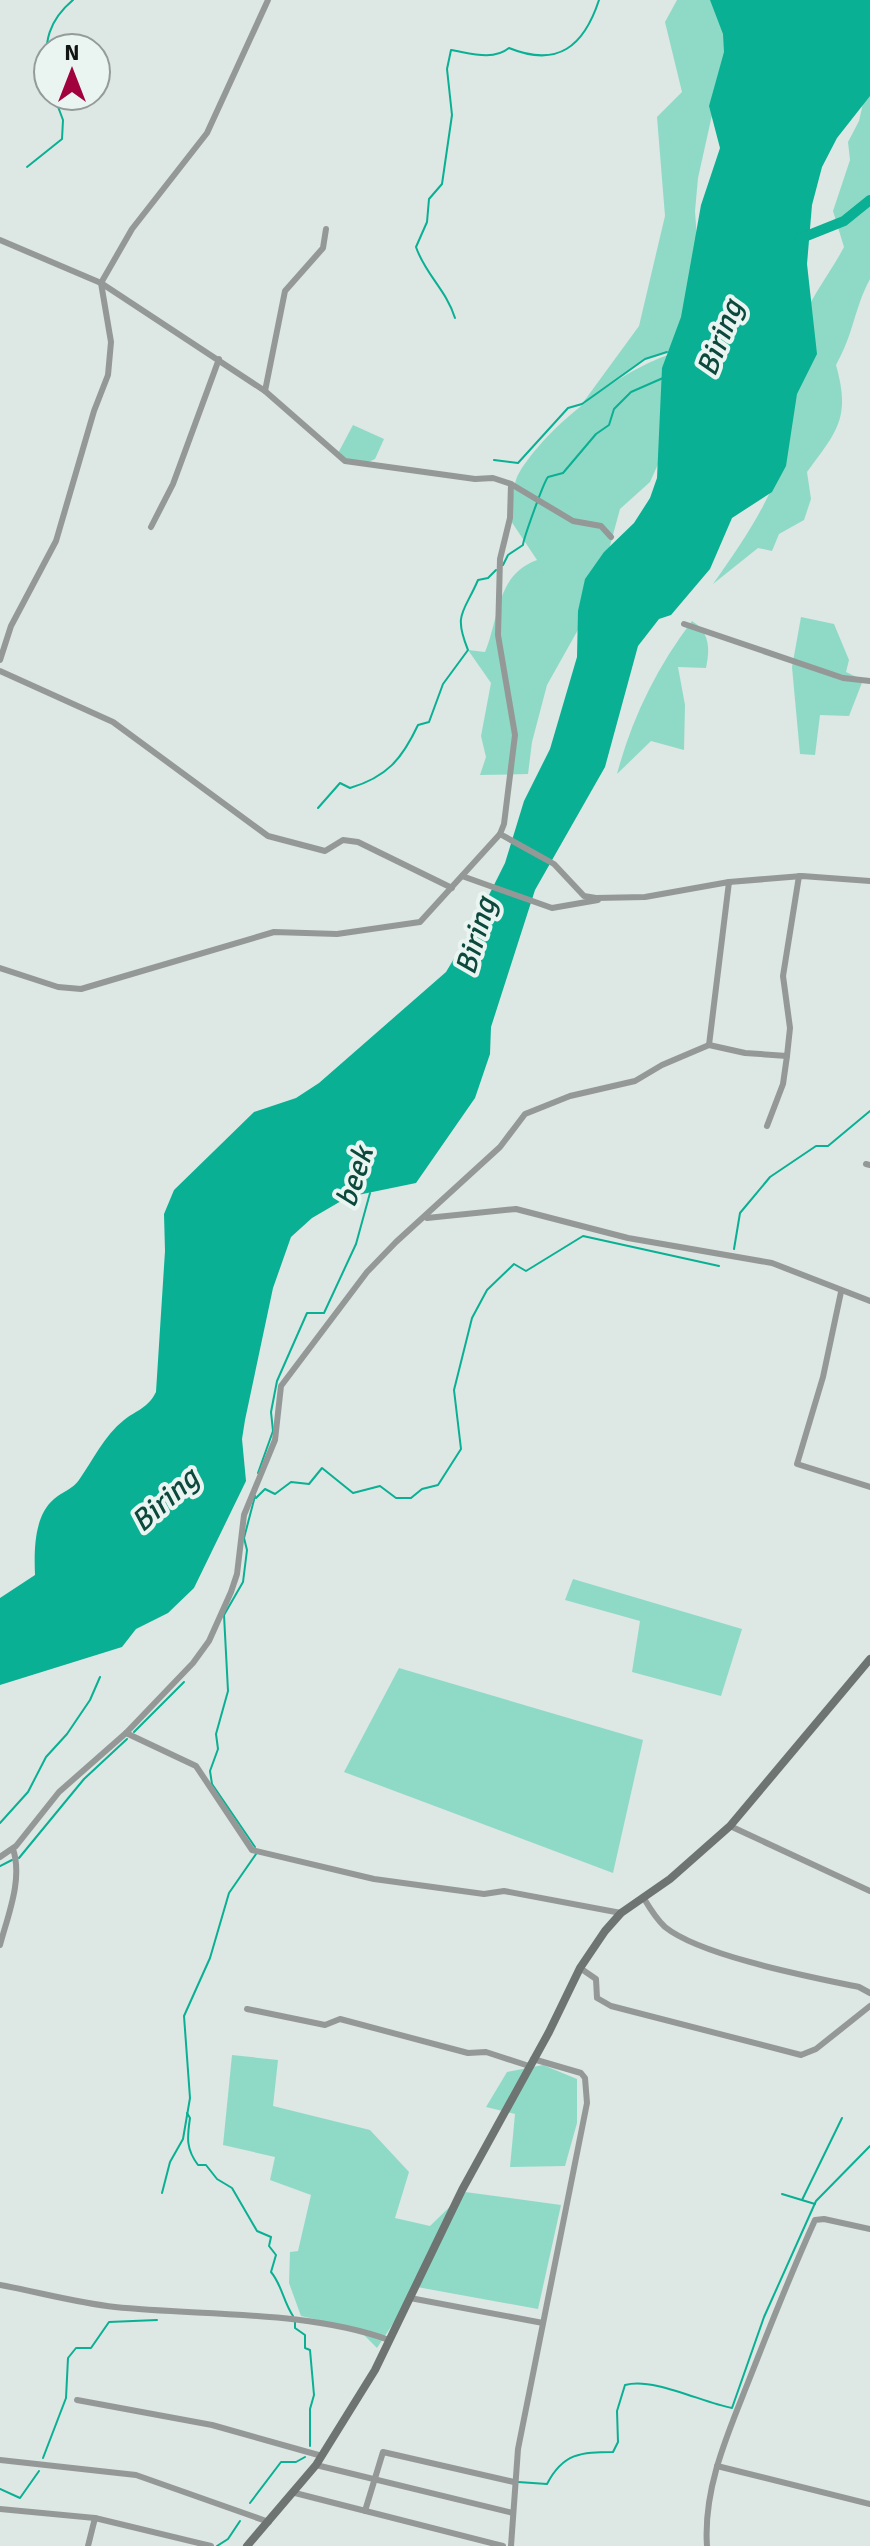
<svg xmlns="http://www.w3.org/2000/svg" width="870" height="2546" viewBox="0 0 870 2546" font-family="Signika,sans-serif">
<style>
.green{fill:#8fdac6}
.water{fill:#09b093}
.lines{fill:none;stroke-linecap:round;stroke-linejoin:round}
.stream{stroke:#09b093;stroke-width:2}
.river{stroke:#09b093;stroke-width:10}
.street{stroke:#949997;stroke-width:6}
.secondary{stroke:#6e7472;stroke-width:8}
.labels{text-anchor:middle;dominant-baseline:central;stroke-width:8;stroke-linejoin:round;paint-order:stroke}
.water-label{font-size:30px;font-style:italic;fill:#0c483c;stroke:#eaf5f1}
</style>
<rect width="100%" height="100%" fill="#dde7e4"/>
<g class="green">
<polygon points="677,0 771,0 716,97 698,178 695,211 699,269 675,349 645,359 582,404 639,326 665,216 657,117 682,92 665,22"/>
<path d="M870,72V279C854,309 854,333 836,365C851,418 837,431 807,472L811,499L804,520L779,534L772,551L758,548L713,584C736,551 761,516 776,478C791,438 787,377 799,333C807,300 829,276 844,247L833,211L850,160L848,142L859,121Z"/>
<path d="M671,354L678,420L650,482L620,509L605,564L579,628L547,685L532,742L528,774L480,775L486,757L481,736L491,683L468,650L485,652C500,616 496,575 537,560L511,521C513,507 512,484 519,473C548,425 619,371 671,354Z"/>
<polygon points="353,425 384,439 375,459 362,465 336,457"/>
<polygon points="801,617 834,624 849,660 846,672 863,680 849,716 820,715 815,755 800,754 792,667"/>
<path d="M692,621C710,633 710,648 706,668L678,667L685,705L684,750L651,741L617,774C632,718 657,667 692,621Z"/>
<polygon points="573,1579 742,1629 721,1696 632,1672 640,1621 565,1600"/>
<polygon points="399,1668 643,1740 613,1873 344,1772"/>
<polygon points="232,2055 278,2060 273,2106 370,2130 409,2172 395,2218 430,2226 465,2192 561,2205 538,2309 417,2287 377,2348 358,2329 301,2316 289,2283 290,2252 298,2251 311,2195 270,2180 275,2157 223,2145"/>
<polygon points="543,2065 577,2079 577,2123 565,2166 510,2167 515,2114 486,2107 507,2072"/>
</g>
<path class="water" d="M710,0H870V96L837,138L822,167L812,205L807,264L817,354L797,394L786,466L772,492L732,518L710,569L671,615L659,619L638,646L605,767L535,890L491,1027L490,1054L475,1098L416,1183L348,1197L312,1218L291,1237L273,1288L245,1420L242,1439L246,1481L194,1588L168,1613L136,1629L122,1647L0,1685V1598L35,1575C34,1550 34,1516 54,1499C62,1492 73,1489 79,1480C93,1460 104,1436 124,1420C137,1410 148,1408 156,1392L165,1251L164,1214L174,1190L254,1112L296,1098L319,1083L446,972L473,927L505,863L524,801L550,749L577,657L578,611L585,579L604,552L634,523L650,498L657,478L662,368L681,317L701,205L720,148L709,106L724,52L723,34Z"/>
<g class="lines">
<g class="stream">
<path d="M48,73C43,42 49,20 73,0"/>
<polyline points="27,167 62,139 63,120 54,96"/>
<path d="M455,318C447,291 425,274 416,247L427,222L429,199L442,184L452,115L447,69L451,50C470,53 493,61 509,48C558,68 584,46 599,0"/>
<polyline points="494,460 518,463 568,408 582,404 645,359 667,352"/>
<path d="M503,565L508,555L523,545C523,540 544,481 548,477L563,473L596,434L609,425L614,409L631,392L663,378"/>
<path d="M318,808L340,783L350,788C387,777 402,759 418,725L429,722L443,684L468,650C453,613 464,613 478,580L488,578L496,570"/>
<polyline points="734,1249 740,1213 770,1177 816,1146 828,1146 870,1111"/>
<polyline points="258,1473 273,1431 271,1412 277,1381 307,1313 324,1313 356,1244 370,1193"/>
<polyline points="256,1498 265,1489 275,1494 291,1482 309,1484 322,1468 353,1493 380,1486 396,1498 411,1498 422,1489 438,1485 461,1449 454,1390 472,1318 487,1290 514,1264 526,1271 583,1236 719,1266"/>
<polyline points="134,1732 184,1682"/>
<polyline points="0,1823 28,1792 46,1757 67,1734 90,1700 100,1677"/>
<polyline points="255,1847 212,1784 210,1771 218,1749 216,1734 228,1691 224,1615 243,1582 247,1550 244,1538 255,1496"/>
<polyline points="19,1858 84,1779 127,1739"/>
<polyline points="0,1866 12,1860"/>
<path d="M187,2113L190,2118C187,2138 186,2149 198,2165H206L217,2179L232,2188L257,2231L271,2237L269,2246L276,2255L271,2272C282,2285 283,2301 293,2316"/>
<polyline points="162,2193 170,2162 183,2139 190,2098 184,2016 210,1958 229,1893 256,1854"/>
<polyline points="782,2194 815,2204"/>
<polyline points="802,2200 842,2118"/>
<polyline points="295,2322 295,2328 305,2335 305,2348 310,2350 314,2395 310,2409 310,2446"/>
<polyline points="43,2458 66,2398 68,2358 76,2348 91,2348 109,2322 157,2320"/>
<path d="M518,2482L547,2484C563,2453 581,2452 613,2452L618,2442L617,2411L625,2385C654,2377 703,2403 732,2408L764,2317L816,2201L870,2146"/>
<polyline points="0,2489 20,2498 39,2471"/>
<polyline points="250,2503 281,2462 296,2462 305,2457"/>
<polyline points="217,2546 228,2539 240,2521"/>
</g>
<polyline class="river" points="799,239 844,221 870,200"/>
<g class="street">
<polyline points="0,240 101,283 132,229 207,133 268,0"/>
<polyline points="265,391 285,291 323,248 326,229"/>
<polyline points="511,484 573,521 601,526 611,537"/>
<polyline points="151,527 173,484 219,359"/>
<polyline points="684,624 843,678 870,681"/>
<polyline points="0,660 11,626 56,541 94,411 108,375 111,342 101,283 265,391 345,461 475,479 493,478 511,484 510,518 500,559 498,635 515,735 504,824 500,834 420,922 337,934 274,932 81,989 58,987 0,968"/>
<polyline points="0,671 113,722 268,836 325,851 343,840 358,842 452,888"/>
<polyline points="500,834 554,864 584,896 596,898 645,897 729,882 802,876 870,881"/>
<polyline points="462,876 552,908 598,900"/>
<polyline points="709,1045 729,882"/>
<polyline points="767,1126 783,1084 787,1056"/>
<polyline points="866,1164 870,1165"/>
<polyline points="427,1218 516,1209 628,1238 772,1263 870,1301"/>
<polyline points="841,1292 823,1377 797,1464 870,1487"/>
<polyline points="126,1733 193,1663 209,1641 231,1592 237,1574 244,1515 275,1440 281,1386 367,1272 396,1242 500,1147 525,1114 570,1096 635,1081 662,1065 709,1045 745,1053 787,1056 790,1028 783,976 799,876"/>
<polyline points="730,1826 870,1891"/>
<polyline points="0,1857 16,1846 59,1792 126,1733 196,1766 252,1850 374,1879 484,1894 504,1891 621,1913"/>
<path d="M643,1897C649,1907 656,1919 665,1927C701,1956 811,1977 859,1987L870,1993"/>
<path d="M0,1945C8,1915 23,1879 13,1849"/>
<polyline points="580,1968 596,1979 597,1998 611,2006 801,2055 816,2049 870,2006"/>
<polyline points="247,2009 325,2025 340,2019 468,2053 486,2052 529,2066"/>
<path d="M0,2285C38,2292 77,2303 115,2307C203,2316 306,2310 389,2340"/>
<polyline points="410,2298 543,2323"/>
<polyline points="77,2400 212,2425 322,2456"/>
<polyline points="0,2460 136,2475 269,2522"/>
<polyline points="316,2465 513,2513"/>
<polyline points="717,2466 870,2504"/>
<polyline points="295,2493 503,2546"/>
<polyline points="0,2509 95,2518 211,2546"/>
<polyline points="365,2511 383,2452 514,2482"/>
<polyline points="88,2546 95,2518"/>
<polyline points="511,2546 518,2449 587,2103 585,2078 581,2073 533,2059"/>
<path d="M707,2546C703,2488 728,2433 749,2380C770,2326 791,2273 815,2220L824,2219L870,2229"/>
</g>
<polyline class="secondary" points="247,2546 316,2465 375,2370 462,2190 549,2032 580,1968 605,1931 621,1913 670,1879 730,1826 870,1659"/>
</g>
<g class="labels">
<g class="water-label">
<text transform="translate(720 338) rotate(-69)">Biring</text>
<text transform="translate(476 936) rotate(-74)">Biring</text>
<text transform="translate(355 1177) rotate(-72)">beek</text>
<text transform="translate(165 1500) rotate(-42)">Biring</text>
</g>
</g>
<g transform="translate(72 72)"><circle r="38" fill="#eaf5f1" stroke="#949b99" stroke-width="2"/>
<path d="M0-6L14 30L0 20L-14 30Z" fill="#a1023d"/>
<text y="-12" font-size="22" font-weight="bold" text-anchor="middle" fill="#121514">N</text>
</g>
</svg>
